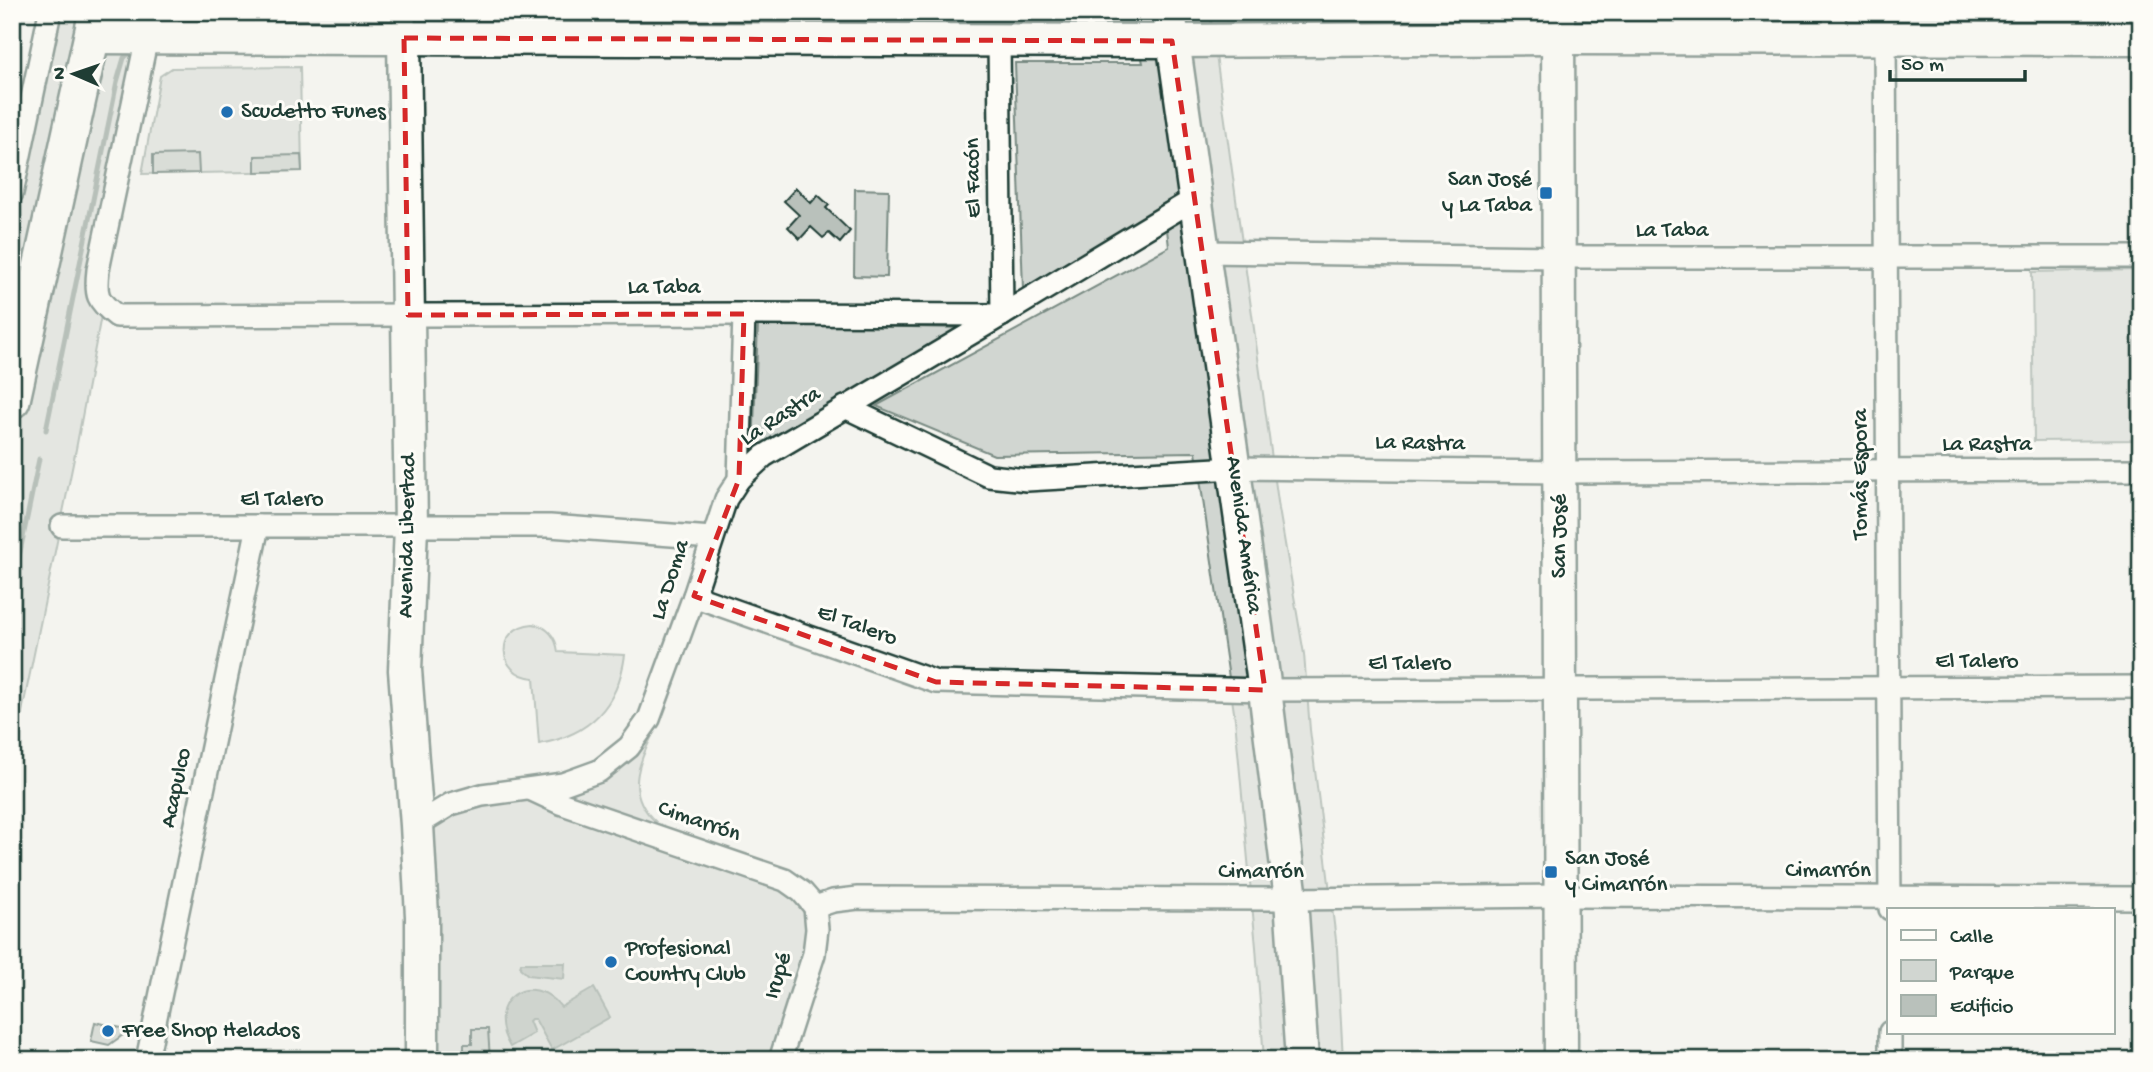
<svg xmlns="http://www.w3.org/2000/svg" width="2153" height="1072" viewBox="0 0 2153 1072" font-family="'Gochi Hand',sans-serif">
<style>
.built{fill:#e2e5df}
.green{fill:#d1d6d1;stroke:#788a82;stroke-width:2}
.water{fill:#a3aea7;stroke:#6e8179;stroke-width:2}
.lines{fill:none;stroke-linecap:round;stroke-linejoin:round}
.stream{stroke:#6e8179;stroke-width:5}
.building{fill:#b9c1bb;stroke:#1f3d34;stroke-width:2}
.street-casing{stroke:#1f3d34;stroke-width:26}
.secondary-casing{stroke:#1f3d34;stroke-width:37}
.primary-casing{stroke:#1f3d34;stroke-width:40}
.street{stroke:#fdfcf7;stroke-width:21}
.secondary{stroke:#fdfcf7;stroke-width:32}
.primary{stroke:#fdfcf7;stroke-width:35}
.marked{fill:none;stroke:#d62828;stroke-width:5;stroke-dasharray:14 9;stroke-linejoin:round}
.poi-dot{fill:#1f6fb2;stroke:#fdfcf7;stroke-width:2.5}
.labels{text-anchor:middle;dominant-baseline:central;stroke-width:6;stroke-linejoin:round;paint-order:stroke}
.poi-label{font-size:23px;fill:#1f3d34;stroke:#fdfcf7;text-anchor:start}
.street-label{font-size:23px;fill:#1f3d34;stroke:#fdfcf7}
</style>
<rect width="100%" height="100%" fill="#f4f4ef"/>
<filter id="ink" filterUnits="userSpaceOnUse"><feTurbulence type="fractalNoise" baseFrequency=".0143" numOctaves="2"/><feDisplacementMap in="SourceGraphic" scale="14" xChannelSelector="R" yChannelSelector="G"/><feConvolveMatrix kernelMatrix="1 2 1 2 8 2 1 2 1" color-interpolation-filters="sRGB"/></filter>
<g filter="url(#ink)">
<polygon class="built" points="1862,12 1948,12 1948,18 1862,19"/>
<g class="green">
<polygon points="50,12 97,12 92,36 147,37 103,305 76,449 12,761 12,193"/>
<polygon points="1132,12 1161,12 1230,487 1294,1060 1264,1060 1256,947 1235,719 1196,452 994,455 876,406 1169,247 1164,204 1023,289 1015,63 1143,63"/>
<polygon points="1182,12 1210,12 1279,509 1304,654 1310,730 1337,948 1343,1060 1310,1060"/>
<polygon points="300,67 302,171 142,174 160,76 172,68"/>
<polygon points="855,189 889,190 887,277 854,276"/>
<polygon points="2141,270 2141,440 2034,441 2032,272"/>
<polygon points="758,324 962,328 753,450"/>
<path d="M533,624C548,627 556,636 558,652L625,655C618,706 590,735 539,744L534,678C496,675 494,627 533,624Z"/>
<path d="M658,723C642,758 621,790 656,822L652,827L557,795Z"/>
<polygon points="519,798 776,885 789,893 806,910 811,933 772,1060 432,1060 430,843 435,827 451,812"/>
</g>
<g class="water">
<polygon points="521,963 565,963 564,979 528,975 520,968"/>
<path d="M594,988L610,1017L552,1050L535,1019H531L529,1021L534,1033L510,1047C482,999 532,969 561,1007Z"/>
</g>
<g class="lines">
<g class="stream">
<polyline points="139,12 140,24"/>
<polyline points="46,430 117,82 124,58 132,50"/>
<polyline points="12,591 39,459"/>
</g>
</g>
<g class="building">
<polygon points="198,154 199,173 153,174 153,155"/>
<polygon points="301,155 302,171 255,172 255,156"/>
<polygon points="796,188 811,203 818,195 829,205 826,208 850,231 840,243 829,233 823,238 811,227 800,239 788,227 799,215 784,201"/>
<polygon points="95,1022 130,1030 109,1045 91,1041"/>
<polygon points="472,1029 488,1029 490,1060 464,1060 464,1044 472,1044"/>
</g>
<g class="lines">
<defs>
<g id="street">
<polyline points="1834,12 1835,38"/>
<path d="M147,37L98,270C95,295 97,301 117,316L744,314L1002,315"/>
<polyline points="404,38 404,12"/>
<polyline points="1885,38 1890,909"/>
<polyline points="999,40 1002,315"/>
<polyline points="12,193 50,12"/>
<polyline points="1204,252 1559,257 2141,257"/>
<polyline points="845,407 989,476 1027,480 1234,468 1559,472 2141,470"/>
<polyline points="739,479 764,456 1002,315 1196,198"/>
<polyline points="62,526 550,526 712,538"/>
<polyline points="694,596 936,682 1265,690 2141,687"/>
<polyline points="530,789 560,803 785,880 802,892 815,907"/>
<polyline points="417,825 451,804 482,795 563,784 599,771 629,747 649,719 694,596 726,499 739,479 744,314"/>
<polyline points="815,907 833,901 858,898 1291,899 1561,896 2141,898"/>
<polyline points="1890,1032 1890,1060"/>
<polyline points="147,1060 258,526"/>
<polyline points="780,1060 814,954 817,929 815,907"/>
</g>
<g id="secondary">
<polyline points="1169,12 1265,690 1291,899 1302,1060"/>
<polyline points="1558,12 1561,1060"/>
<polyline points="91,37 1172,41 1559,38 2141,39"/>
<polyline points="404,38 411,527 405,670 417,825 422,916 422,1060"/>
</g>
<polyline id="primary" points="12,400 97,12"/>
</defs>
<use href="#street" class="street-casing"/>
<use href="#secondary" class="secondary-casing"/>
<use href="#primary" class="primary-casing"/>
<use href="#street" class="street"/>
<use href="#secondary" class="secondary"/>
<use href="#primary" class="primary"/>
</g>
</g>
<path d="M0 0H2153V1072H0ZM404,38L1172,41L1265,690L936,682L694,596L739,479L744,314L408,315Z" fill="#f4f4ef" fill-opacity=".55" fill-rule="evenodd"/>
<path class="marked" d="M404,38L1172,41L1265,690L936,682L694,596L739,479L744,314L408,315Z"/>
<g class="poi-dot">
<circle cx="227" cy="112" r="7"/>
<rect x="1539" y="186" width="14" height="14" rx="3.5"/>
<rect x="1544" y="865" width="14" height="14" rx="3.5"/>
<circle cx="611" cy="962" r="7"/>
<circle cx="108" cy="1031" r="7"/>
</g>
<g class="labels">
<g class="poi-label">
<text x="241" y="112">Scudetto Funes</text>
<text x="1532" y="180" text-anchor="end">San José<tspan x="1532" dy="26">y La Taba</tspan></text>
<text x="1565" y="859">San José<tspan x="1565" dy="26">y Cimarrón</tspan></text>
<text x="625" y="949">Profesional<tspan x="625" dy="26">Country Club</tspan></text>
<text x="122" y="1031">Free Shop Helados</text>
</g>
<g class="street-label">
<text transform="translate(974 178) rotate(-91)">El Facón</text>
<text x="1672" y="231">La Taba</text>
<text x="664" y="288">La Taba</text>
<text transform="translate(781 417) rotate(-33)">La Rastra</text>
<text transform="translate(1420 444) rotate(1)">La Rastra</text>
<text x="1987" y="445">La Rastra</text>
<text transform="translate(1861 474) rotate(-90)">Tomás Espora</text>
<text x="282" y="500">El Talero</text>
<text transform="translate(1243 535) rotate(82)">Avenida América</text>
<text transform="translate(408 536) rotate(-89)">Avenida Libertad</text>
<text transform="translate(1560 536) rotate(-90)">San José</text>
<text transform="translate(671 580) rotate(-72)">La Doma</text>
<text transform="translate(857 626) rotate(20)">El Talero</text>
<text x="1977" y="662">El Talero</text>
<text x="1410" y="664">El Talero</text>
<text transform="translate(177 788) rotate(-78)">Acapulco</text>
<text transform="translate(699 822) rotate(19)">Cimarrón</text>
<text x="1828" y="871">Cimarrón</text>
<text x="1261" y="872">Cimarrón</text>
<text transform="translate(779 976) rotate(-73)">Irupé</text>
</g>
</g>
<rect width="2153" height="1072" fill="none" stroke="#fdfcf7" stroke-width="42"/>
<rect x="21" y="21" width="2111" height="1030" fill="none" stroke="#1f3d34" stroke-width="2.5" filter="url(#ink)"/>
<rect x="1887" y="908" width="228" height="126" fill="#fdfcf7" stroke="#a4b0a9" stroke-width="2"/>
<rect x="1901" y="930" width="35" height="10" fill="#fdfcf7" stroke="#a4b0a9" stroke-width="2"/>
<text x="1950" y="942" font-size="21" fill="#1f3d34">Calle</text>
<rect x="1901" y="960" width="35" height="21" fill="#d1d6d1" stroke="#a4b0a9" stroke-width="2"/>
<text x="1950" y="978" font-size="21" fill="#1f3d34">Parque</text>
<rect x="1901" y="995" width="35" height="21" fill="#b9c1bb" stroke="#a4b0a9" stroke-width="2"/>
<text x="1950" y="1012" font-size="21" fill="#1f3d34">Edificio</text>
<g transform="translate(74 74) rotate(272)" stroke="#fdfcf7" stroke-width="5" paint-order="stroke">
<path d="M0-5L12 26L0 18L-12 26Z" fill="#1f3d34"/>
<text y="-10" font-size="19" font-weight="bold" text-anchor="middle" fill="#1f3d34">N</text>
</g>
<path d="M1890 70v10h135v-10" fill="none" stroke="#1f3d34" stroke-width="3.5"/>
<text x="1901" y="70" font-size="21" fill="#1f3d34" stroke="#fdfcf7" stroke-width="5" paint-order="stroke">50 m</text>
</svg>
